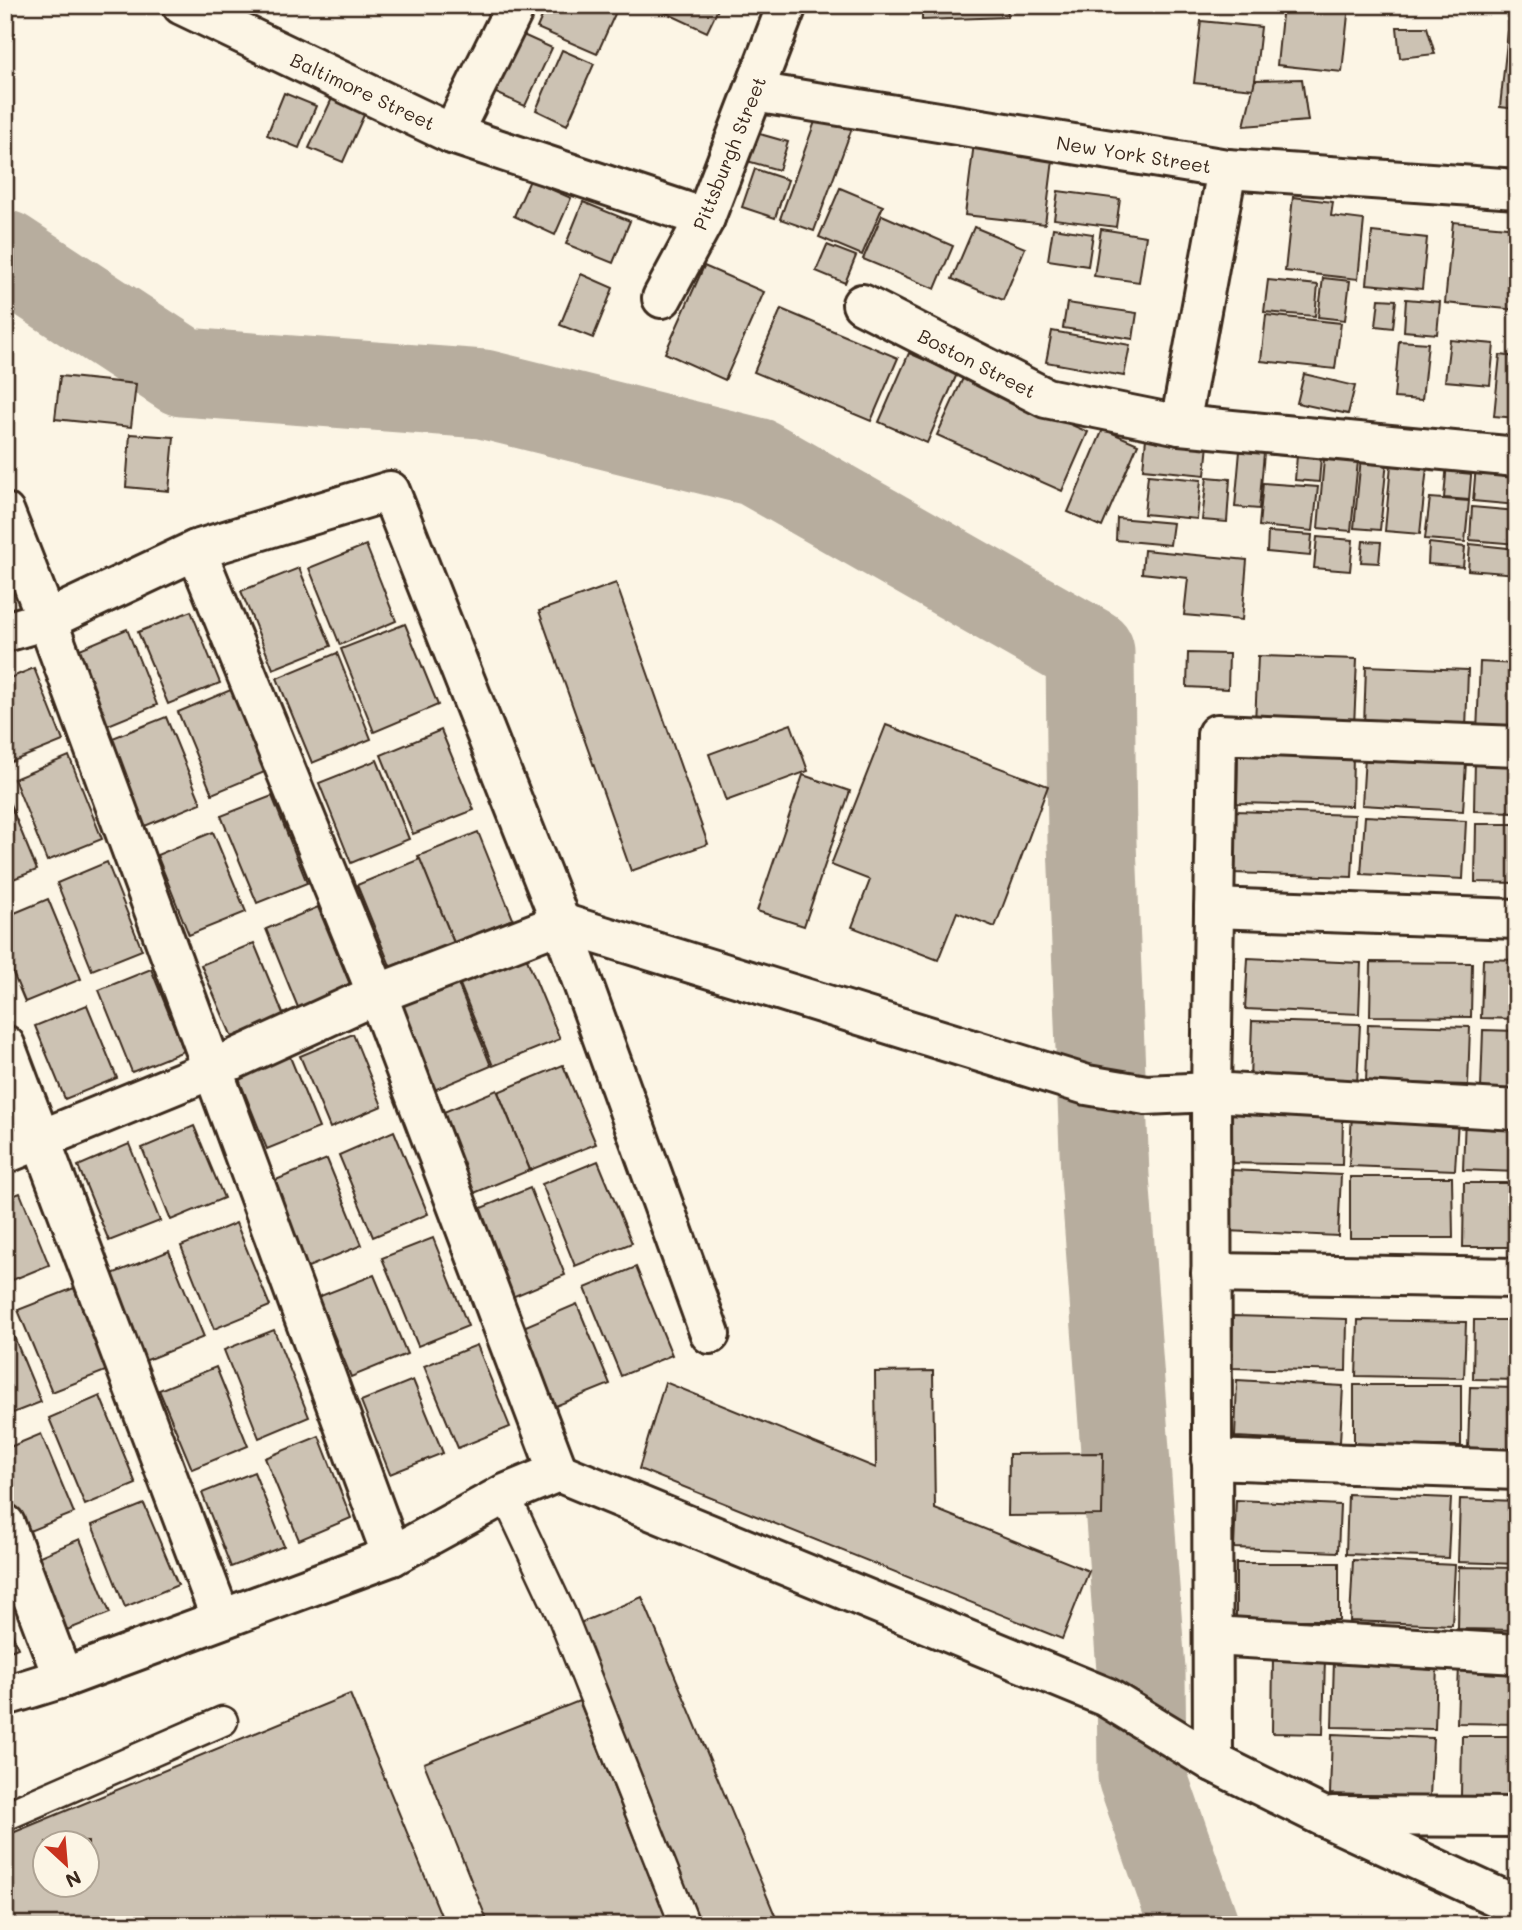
<svg xmlns="http://www.w3.org/2000/svg" width="1522" height="1930" viewBox="0 0 1522 1930" font-family="Mali,sans-serif">
<style>
.lines{fill:none;stroke-linecap:round;stroke-linejoin:round}
.river{stroke:#b7ad9e;stroke-width:89}
.building{fill:#ccc2b3;stroke:#3b2a1e;stroke-width:2;fill-rule:evenodd}
.lane-casing{stroke:#3b2a1e;stroke-width:33}
.street-casing{stroke:#3b2a1e;stroke-width:44}
.lane{stroke:#fcf5e5;stroke-width:28}
.street{stroke:#fcf5e5;stroke-width:38}
.labels{text-anchor:middle;dominant-baseline:central;stroke-width:7;stroke-linejoin:round;paint-order:stroke}
.street-label{font-size:19px;fill:#3b2a1e;stroke:#fcf5e5}
</style>
<rect width="100%" height="100%" fill="#fcf5e5"/>
<filter id="ink" filterUnits="userSpaceOnUse"><feTurbulence type="fractalNoise" baseFrequency=".0143" numOctaves="2"/><feDisplacementMap in="SourceGraphic" scale="14" xChannelSelector="R" yChannelSelector="G"/><feConvolveMatrix kernelMatrix="1 2 1 2 8 2 1 2 1" color-interpolation-filters="sRGB"/></filter>
<g filter="url(#ink)">
<g class="lines">
<polyline class="river" points="5,255 183,372 483,394 756,462 1090,652 1092,843 1105,1176 1141,1670 1142,1776 1194,1925"/>
</g>
<g class="building">
<polygon points="547,5 619,5 597,54 537,28"/>
<polygon points="649,5 720,5 707,32"/>
<polygon points="922,5 1007,5 1008,17 922,20"/>
<polygon points="1283,5 1349,5 1342,72 1277,65"/>
<polygon points="1201,21 1261,27 1254,89 1194,83"/>
<polygon points="1397,27 1427,27 1435,54 1400,58"/>
<polygon points="512,30 552,48 525,106 485,88"/>
<polygon points="1508,32 1517,33 1517,109 1500,107"/>
<polygon points="562,50 594,64 567,125 536,110"/>
<polygon points="1302,79 1308,121 1244,126 1255,80"/>
<polygon points="335,92 368,106 343,162 309,148"/>
<polygon points="284,93 316,106 299,148 267,135"/>
<polygon points="817,116 852,128 814,231 780,219"/>
<polygon points="742,129 788,142 779,170 733,157"/>
<polygon points="974,143 1054,152 1045,224 965,215"/>
<polygon points="755,169 788,180 775,218 742,207"/>
<polygon points="530,180 571,198 555,235 514,216"/>
<polygon points="840,188 883,206 862,255 819,237"/>
<polygon points="1058,191 1120,199 1116,227 1054,219"/>
<polygon points="1293,197 1333,202 1331,216 1364,220 1358,279 1285,271"/>
<polygon points="583,202 630,221 613,263 566,244"/>
<polygon points="882,215 953,246 935,289 863,259"/>
<polygon points="1453,222 1517,228 1517,310 1445,303"/>
<polygon points="974,227 1025,248 1003,300 952,279"/>
<polygon points="1053,228 1093,234 1088,266 1048,260"/>
<polygon points="1101,229 1146,236 1139,282 1094,276"/>
<polygon points="1372,232 1427,238 1422,289 1367,284"/>
<polygon points="827,245 856,256 845,283 816,271"/>
<polygon points="704,266 764,292 725,380 665,353"/>
<polygon points="581,274 613,288 593,338 560,325"/>
<polygon points="1323,278 1350,281 1345,320 1318,317"/>
<polygon points="1268,280 1318,285 1315,316 1264,312"/>
<polygon points="1379,299 1396,300 1393,328 1376,326"/>
<polygon points="1406,299 1440,302 1437,334 1404,331"/>
<polygon points="1067,303 1137,313 1133,339 1063,328"/>
<polygon points="781,309 898,358 871,421 754,372"/>
<polygon points="1266,315 1341,323 1335,369 1261,361"/>
<polygon points="1052,331 1130,345 1124,376 1046,362"/>
<polygon points="1450,340 1494,344 1490,385 1445,381"/>
<polygon points="1399,341 1428,343 1422,400 1394,398"/>
<polygon points="909,353 957,374 927,443 879,422"/>
<polygon points="1500,355 1517,357 1517,418 1494,416"/>
<polygon points="1304,374 1355,386 1348,414 1297,403"/>
<polygon points="60,376 136,384 131,427 55,419"/>
<polygon points="963,378 1088,432 1062,491 937,435"/>
<polygon points="1147,428 1209,434 1205,475 1143,469"/>
<polygon points="1103,429 1138,444 1102,527 1068,512"/>
<polygon points="130,434 174,437 169,491 126,487"/>
<polygon points="1298,443 1322,445 1319,482 1295,480"/>
<polygon points="1325,448 1359,451 1351,531 1318,528"/>
<polygon points="1362,448 1388,451 1380,530 1354,528"/>
<polygon points="1240,451 1264,453 1259,509 1235,507"/>
<polygon points="1392,453 1428,457 1420,534 1385,531"/>
<polygon points="1447,462 1472,464 1469,500 1444,498"/>
<polygon points="1476,465 1517,469 1517,505 1473,501"/>
<polygon points="1148,475 1201,480 1197,519 1144,514"/>
<polygon points="1207,477 1230,479 1227,522 1202,520"/>
<polygon points="1263,483 1318,487 1313,531 1259,526"/>
<polygon points="1430,498 1469,501 1465,542 1425,539"/>
<polygon points="1472,507 1517,511 1517,544 1470,540"/>
<polygon points="1117,518 1173,523 1170,545 1116,540"/>
<polygon points="1268,532 1312,535 1310,556 1267,552"/>
<polygon points="1317,537 1353,540 1350,571 1314,568"/>
<polygon points="1363,541 1381,542 1379,563 1361,562"/>
<polygon points="1429,543 1465,547 1463,567 1428,564"/>
<polygon points="1470,544 1517,549 1517,574 1468,570"/>
<polygon points="366,545 396,621 340,645 309,568"/>
<polygon points="1144,550 1247,560 1242,620 1184,615 1188,578 1142,573"/>
<polygon points="299,568 331,646 273,669 241,591"/>
<polygon points="616,583 708,844 631,871 539,611"/>
<polygon points="191,611 220,683 168,704 138,632"/>
<polygon points="405,624 438,705 374,732 341,649"/>
<polygon points="127,629 157,705 106,726 75,651"/>
<polygon points="337,653 371,739 312,763 277,678"/>
<polygon points="1188,653 1229,654 1228,689 1187,687"/>
<polygon points="1258,656 1357,659 1354,726 1255,723"/>
<polygon points="1480,662 1517,664 1517,734 1477,732"/>
<polygon points="1366,666 1468,670 1466,730 1364,726"/>
<polygon points="34,668 63,741 11,762 5,748 5,680"/>
<polygon points="233,689 267,771 212,794 178,712"/>
<polygon points="166,717 201,803 140,828 105,741"/>
<polygon points="791,724 808,771 726,801 709,754"/>
<polygon points="886,725 1048,786 995,927 957,912 938,960 852,927 870,880 831,865"/>
<polygon points="441,730 474,810 413,834 381,755"/>
<polygon points="1238,751 1353,754 1352,806 1237,803"/>
<polygon points="69,756 102,839 47,861 14,779"/>
<polygon points="1365,756 1466,762 1463,811 1362,805"/>
<polygon points="1475,759 1517,760 1517,812 1474,811"/>
<polygon points="377,760 409,839 351,863 319,783"/>
<polygon points="803,775 850,791 804,926 757,911"/>
<polygon points="5,792 37,870 5,882"/>
<polygon points="272,796 307,883 257,903 221,816"/>
<polygon points="1235,811 1355,815 1352,877 1232,873"/>
<polygon points="1365,816 1466,821 1463,879 1361,874"/>
<polygon points="1476,824 1517,824 1517,883 1475,882"/>
<polygon points="213,832 246,912 189,935 157,855"/>
<polygon points="478,832 513,919 454,943 418,856"/>
<polygon points="420,859 454,943 391,968 357,885"/>
<polygon points="107,862 142,950 92,970 57,883"/>
<polygon points="48,899 81,979 25,1002 5,954 5,917"/>
<polygon points="318,907 352,989 299,1010 266,929"/>
<polygon points="254,943 284,1016 232,1037 201,965"/>
<polygon points="521,945 560,1039 493,1066 455,972"/>
<polygon points="1248,958 1361,963 1359,1014 1245,1009"/>
<polygon points="1483,959 1517,960 1517,1019 1481,1018"/>
<polygon points="1371,962 1472,963 1471,1017 1370,1016"/>
<polygon points="151,969 184,1051 132,1072 99,990"/>
<polygon points="454,974 491,1066 432,1091 394,999"/>
<polygon points="87,1005 117,1078 65,1099 35,1026"/>
<polygon points="1252,1021 1360,1024 1357,1084 1250,1080"/>
<polygon points="1368,1024 1470,1027 1468,1085 1366,1082"/>
<polygon points="1483,1030 1517,1031 1517,1090 1481,1089"/>
<polygon points="353,1034 382,1106 330,1128 300,1056"/>
<polygon points="288,1052 319,1128 267,1149 237,1074"/>
<polygon points="563,1065 596,1144 530,1170 498,1092"/>
<polygon points="497,1090 530,1170 467,1196 434,1116"/>
<polygon points="1227,1112 1343,1115 1342,1165 1226,1163"/>
<polygon points="1352,1114 1458,1119 1455,1170 1349,1166"/>
<polygon points="1465,1116 1517,1117 1517,1172 1463,1170"/>
<polygon points="194,1126 224,1198 171,1220 142,1148"/>
<polygon points="394,1131 428,1214 373,1237 339,1155"/>
<polygon points="129,1144 160,1221 109,1241 78,1166"/>
<polygon points="327,1159 362,1245 301,1270 266,1184"/>
<polygon points="598,1161 632,1243 575,1266 542,1184"/>
<polygon points="1230,1170 1341,1175 1338,1236 1227,1231"/>
<polygon points="1350,1177 1452,1177 1453,1238 1350,1238"/>
<polygon points="1464,1183 1517,1183 1517,1247 1463,1247"/>
<polygon points="530,1188 565,1275 505,1300 469,1213"/>
<polygon points="20,1193 49,1265 5,1283 5,1199"/>
<polygon points="236,1223 270,1306 214,1329 181,1246"/>
<polygon points="433,1238 468,1326 418,1346 382,1258"/>
<polygon points="169,1251 204,1337 142,1362 107,1276"/>
<polygon points="636,1267 672,1355 621,1376 585,1288"/>
<polygon points="374,1275 407,1354 351,1377 318,1297"/>
<polygon points="74,1288 108,1370 52,1392 18,1310"/>
<polygon points="577,1304 610,1384 553,1407 521,1328"/>
<polygon points="5,1315 41,1402 5,1416"/>
<polygon points="1233,1316 1347,1319 1346,1371 1232,1368"/>
<polygon points="1358,1320 1466,1322 1464,1378 1356,1376"/>
<polygon points="1474,1320 1517,1320 1517,1380 1473,1379"/>
<polygon points="274,1330 309,1417 259,1438 224,1350"/>
<polygon points="477,1345 510,1427 458,1448 424,1366"/>
<polygon points="216,1367 248,1446 192,1469 159,1390"/>
<polygon points="933,1371 935,1509 1089,1571 1062,1639 639,1469 665,1382 876,1468 875,1372"/>
<polygon points="413,1380 443,1453 390,1474 361,1401"/>
<polygon points="1237,1380 1343,1386 1340,1442 1235,1437"/>
<rect x="1354" y="1385" width="107" height="61"/>
<polygon points="1470,1387 1517,1388 1517,1450 1468,1449"/>
<polygon points="100,1396 136,1484 85,1505 49,1418"/>
<polygon points="41,1434 74,1513 17,1536 5,1506 5,1449"/>
<polygon points="319,1436 351,1518 299,1540 265,1458"/>
<polygon points="1103,1453 1102,1515 1008,1516 1009,1454"/>
<polygon points="254,1472 284,1546 231,1567 202,1493"/>
<polygon points="1348,1494 1451,1498 1448,1558 1346,1554"/>
<polygon points="1460,1499 1517,1501 1517,1564 1458,1562"/>
<polygon points="1236,1500 1340,1505 1338,1552 1234,1548"/>
<polygon points="144,1504 178,1585 125,1607 92,1525"/>
<polygon points="80,1539 110,1613 57,1634 28,1561"/>
<polygon points="1353,1560 1455,1565 1452,1625 1350,1621"/>
<rect x="1236" y="1563" width="103" height="57"/>
<polygon points="1459,1567 1517,1568 1517,1630 1458,1629"/>
<polygon points="642,1597 779,1925 701,1925 575,1625"/>
<polygon points="5,1616 18,1648 5,1653"/>
<polygon points="1273,1656 1325,1657 1323,1734 1272,1733"/>
<polygon points="1334,1660 1437,1662 1435,1729 1332,1727"/>
<polygon points="1459,1664 1517,1667 1517,1724 1457,1723"/>
<path d="M350,1694L445,1925H5V1836ZM46,1842H88V1884H46Z"/>
<polygon points="579,1701 669,1925 489,1925 424,1763"/>
<polygon points="1332,1734 1433,1738 1430,1797 1330,1794"/>
<polygon points="1462,1736 1517,1736 1517,1796 1461,1796"/>
</g>
<g class="lines">
<defs>
<g id="lane">
<polyline points="505,1494 563,1618 685,1925"/>
<polyline points="5,1816 223,1721"/>
</g>
<g id="street">
<polyline points="182,5 452,134 705,218"/>
<polyline points="754,92 1227,169 1517,189"/>
<polyline points="452,134 516,5"/>
<polyline points="662,298 705,218 787,5"/>
<polyline points="862,304 1046,398 1180,425 1517,457"/>
<polyline points="1180,425 1227,169"/>
<polyline points="5,513 47,620 392,1556"/>
<polyline points="196,550 377,994 558,1472"/>
<polyline points="5,632 47,620 196,550 390,491 561,923 710,1334"/>
<polyline points="1214,908 1517,919"/>
<polyline points="5,1045 221,1619"/>
<polyline points="5,1154 213,1069 377,994 561,923 1087,1085 1146,1095 1211,1092 1517,1110"/>
<polyline points="1211,1273 1517,1278"/>
<polyline points="1211,1459 1517,1470"/>
<polyline points="5,1524 63,1678"/>
<polyline points="1213,1636 1517,1654"/>
<polyline points="5,1696 63,1678 392,1556 505,1494 558,1472 1106,1697 1213,1762 1322,1816 1517,1906"/>
<polyline points="1213,1762 1211,1092 1217,734 1517,746"/>
<polyline points="1333,1816 1517,1817"/>
</g>
</defs>
<use href="#lane" class="lane-casing"/>
<use href="#street" class="street-casing"/>
<use href="#lane" class="lane"/>
<use href="#street" class="street"/>
</g>
</g>
<g class="labels">
<g class="street-label">
<text transform="translate(363 91) rotate(25)">Baltimore Street</text>
<text transform="translate(729 153) rotate(-68)">Pittsburgh Street</text>
<text transform="translate(1134 154) rotate(9)">New York Street</text>
<text transform="translate(977 363) rotate(27)">Boston Street</text>
</g>
</g>
<rect width="1522" height="1930" fill="none" stroke="#fcf5e5" stroke-width="28"/>
<rect x="14" y="14" width="1494" height="1902" fill="none" stroke="#3b2a1e" stroke-width="2.5" filter="url(#ink)"/>
<g transform="translate(66 1864) rotate(154)"><circle r="33" fill="#fcf5e5" stroke="#afa495" stroke-width="2"/>
<path d="M0-5L12 26L0 18L-12 26Z" fill="#c8321e"/>
<text y="-10" font-size="19" font-weight="bold" text-anchor="middle" fill="#3b2a1e">N</text>
</g>
</svg>
